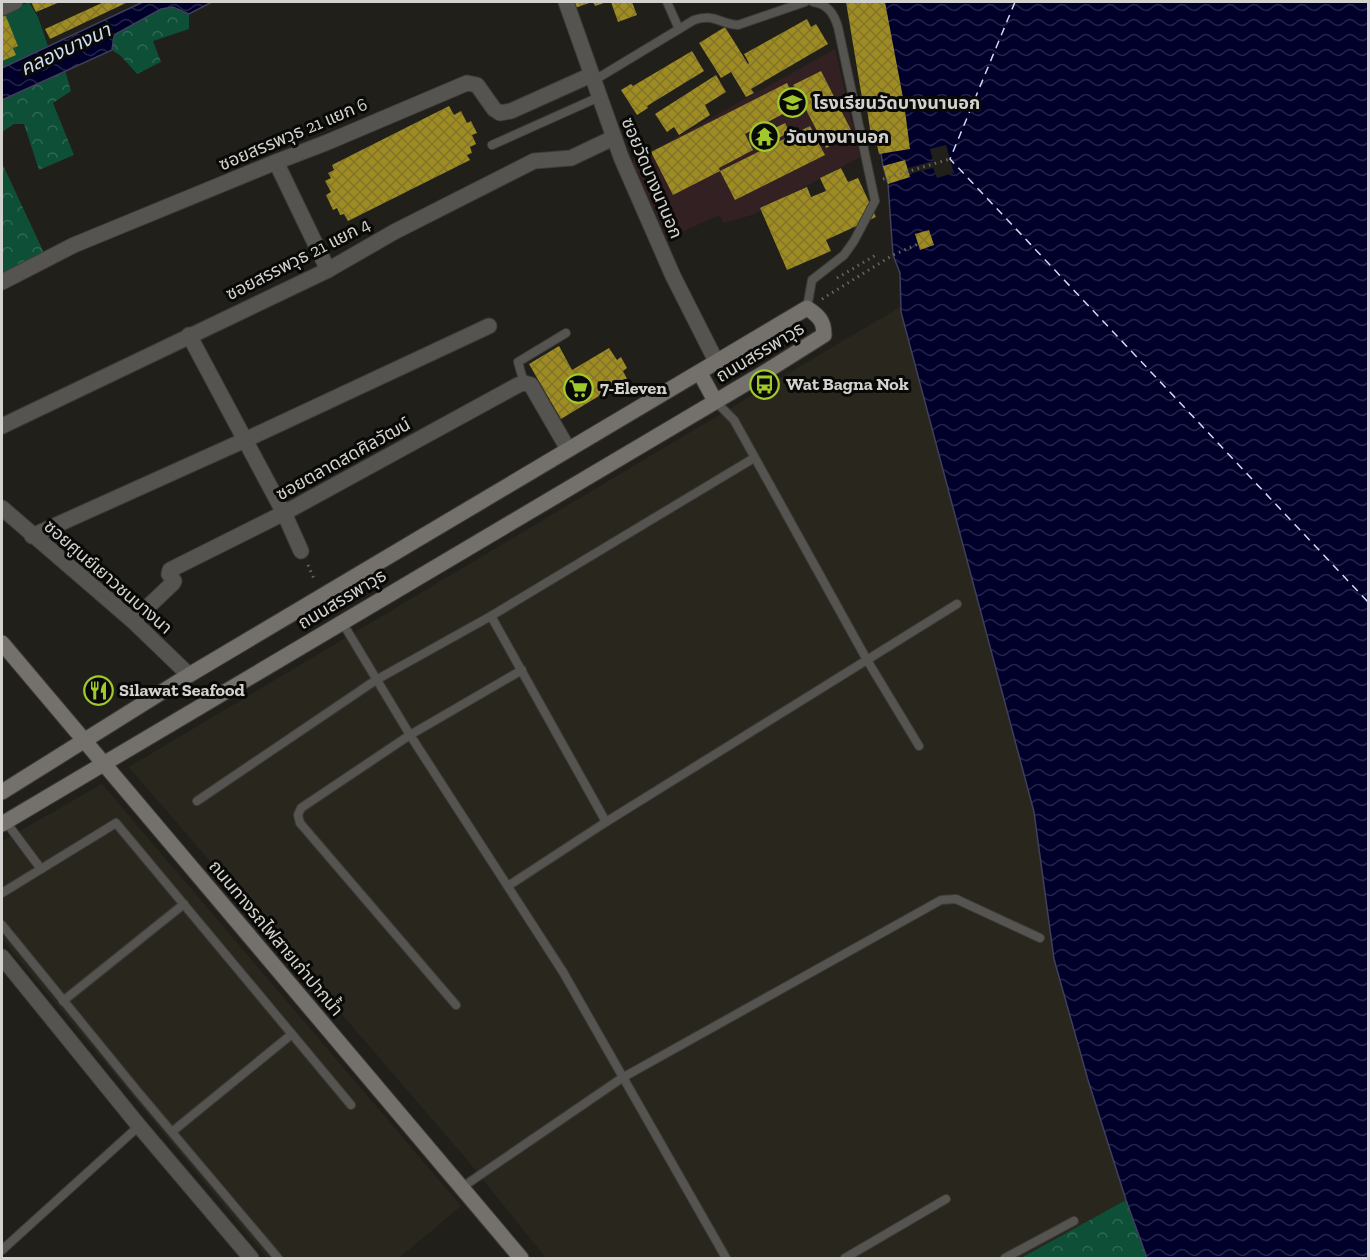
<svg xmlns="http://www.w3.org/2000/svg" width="1370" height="1260" viewBox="0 0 1370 1260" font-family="'Zilla Slab','Noto Sans Thai',serif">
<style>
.built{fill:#29271d}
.education{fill:#332023}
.green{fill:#0e4f38}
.forest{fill:url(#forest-crowns)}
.water{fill:url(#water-waves);stroke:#3f3f5c;stroke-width:1.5}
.pier{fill:#201f1a}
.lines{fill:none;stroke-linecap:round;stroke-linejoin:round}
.ferry{stroke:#cfdbef;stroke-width:1.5;stroke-dasharray:8 6;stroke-linecap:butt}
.building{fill:url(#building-cross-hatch)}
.lane-casing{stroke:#3d3c37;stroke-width:10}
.street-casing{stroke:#3d3c37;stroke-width:17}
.secondary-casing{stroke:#3d3c37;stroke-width:17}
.path{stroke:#686762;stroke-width:3;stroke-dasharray:1.5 4.5;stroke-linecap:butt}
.lane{stroke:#555451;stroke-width:8}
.street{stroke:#555451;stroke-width:15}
.secondary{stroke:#74716d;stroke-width:15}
.labels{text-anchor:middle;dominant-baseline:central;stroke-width:6;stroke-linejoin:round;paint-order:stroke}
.poi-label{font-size:18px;font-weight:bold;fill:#d3d2cf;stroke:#090907;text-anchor:start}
.street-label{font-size:18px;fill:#d3d2cf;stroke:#090907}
.water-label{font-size:20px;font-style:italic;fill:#cfdbef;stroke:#090907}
</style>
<defs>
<pattern id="forest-crowns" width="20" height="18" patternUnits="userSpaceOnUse" patternTransform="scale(1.5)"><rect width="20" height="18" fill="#0e4f38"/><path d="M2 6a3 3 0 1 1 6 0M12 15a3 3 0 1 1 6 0" fill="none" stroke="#306754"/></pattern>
<pattern id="water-waves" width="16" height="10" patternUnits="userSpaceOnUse" patternTransform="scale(1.5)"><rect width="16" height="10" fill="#00002b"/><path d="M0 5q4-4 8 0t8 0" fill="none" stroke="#242449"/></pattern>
<pattern id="building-cross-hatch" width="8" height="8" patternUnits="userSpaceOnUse" patternTransform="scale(1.5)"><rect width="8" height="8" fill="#9e8c23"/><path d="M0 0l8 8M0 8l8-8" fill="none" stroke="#82752b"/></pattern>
</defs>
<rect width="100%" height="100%" fill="#201f1a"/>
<g class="built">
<polygon points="900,307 1034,812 1054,959 1088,1080 1126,1200 1021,1258 546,1258 464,1156 129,767"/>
<polygon points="102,784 461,1206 399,1258 267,1258 2,939 2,841"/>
</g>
<polygon class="education" points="835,49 860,157 752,215 724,223 719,215 667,239 632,162"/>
<polygon class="green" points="29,2 38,17 48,46 2,68 2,14"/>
<g class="forest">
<polygon points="173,7 189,14 189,29 153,41 161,62 137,74 121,56 112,50 114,35 161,9"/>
<polygon points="65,70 71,91 53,103 74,155 39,170 24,124 14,124 2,132 2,100"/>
<polygon points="2,163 45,255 2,275"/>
<polygon points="1126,1200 1147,1258 1021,1258"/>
</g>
<g class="water">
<polygon points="143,2 212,2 189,14 173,7 161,9 114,35 112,50 2,100 2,68"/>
<polygon points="874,2 1368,2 1368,1258 1147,1258 1126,1200 1088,1080 1054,959 1034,812 901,312 900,273 893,255 888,184 883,166 865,51 879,48"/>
</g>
<polygon class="pier" points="946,145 954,173 937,178 933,168 909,174 908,168 933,161 930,149"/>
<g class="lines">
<polyline class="ferry" points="1015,2 950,159 1368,602"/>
</g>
<g class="building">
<polygon points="31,2 60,2 36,12"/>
<polygon points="104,2 128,2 50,39 45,29"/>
<polygon points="573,2 592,2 575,8"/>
<polygon points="593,2 607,2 595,6"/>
<polygon points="611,2 632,2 637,15 618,22"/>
<polygon points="846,2 885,2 904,103 910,149 879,154 875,135 871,136 867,109 864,110"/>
<polygon points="5,14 18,46 13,48 16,55 2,61 2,16"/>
<polygon points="807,19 811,27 816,24 828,44 751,89 754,93 746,97 731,72 721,78 699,43 725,27 748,64 749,63 744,54"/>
<polygon points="692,51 704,71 647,106 648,108 637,115 621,90 631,84 633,86"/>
<polygon points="821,71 853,134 826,148 793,85"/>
<polygon points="716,75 726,92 705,105 710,115 679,135 674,127 667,132 655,114"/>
<polygon points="787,83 798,106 745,134 753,150 719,168 720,171 673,195 651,152"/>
<polygon points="449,106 454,115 461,111 467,123 471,121 477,133 472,135 476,144 470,147 472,153 467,155 470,160 348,221 344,214 340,215 337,208 333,210 326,195 331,192 325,181 331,178 328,173 334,170 332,165"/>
<polygon points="785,123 790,132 757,149 752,140"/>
<polygon points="810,126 825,155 735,200 720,171"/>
<polygon points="905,160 910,177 888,184 883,166"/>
<polygon points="841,168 848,182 858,178 876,217 826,240 831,251 787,270 760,208 807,187 811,197 826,191 820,178"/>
<polygon points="929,230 934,245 920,250 915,234"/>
<polygon points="559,346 572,370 609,348 617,360 621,357 627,368 623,371 627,379 561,419 529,364"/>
</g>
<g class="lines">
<defs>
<g id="lane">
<polyline points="667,2 679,29"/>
<path d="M593,81L694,20C713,13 720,24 738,25L805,2"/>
<polyline points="492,145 599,97"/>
<path d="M807,308L812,280L844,255L854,241L875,201L838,27C834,14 828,4 813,2"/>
<polyline points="524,383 518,362 566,333"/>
<polyline points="715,401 734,420 867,660 919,746"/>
<polyline points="491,616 606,822 957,604"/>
<polyline points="342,622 410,735 563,972 726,1258"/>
<polyline points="197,801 376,680 491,616 754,458"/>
<polyline points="6,822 41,869"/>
<polyline points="508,886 606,822"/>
<polyline points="2,893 116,823 351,1105"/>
<polyline points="2,925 138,1092 278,1258"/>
<polyline points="63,1001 184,904"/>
<polyline points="456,1005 300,823 298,815 301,808 410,735 522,670"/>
<polyline points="173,1131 292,1034"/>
<polyline points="461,1188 622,1078 941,900 956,899 1040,938"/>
<polyline points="2,1250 139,1126"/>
<polyline points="845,1258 946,1199"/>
<polyline points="1005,1258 1074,1221"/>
</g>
<g id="street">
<polyline points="566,2 621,157 673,276 717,363"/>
<polyline points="2,8 15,2"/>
<polyline points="276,162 328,270"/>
<polyline points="2,282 74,245 276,162 328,142 467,83 477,85 494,109 500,113 511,111 591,75"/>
<polyline points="189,335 284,513 301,551"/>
<polyline points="2,426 328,270 394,232 534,161 571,158 613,138"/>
<polyline points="2,508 133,621 189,675"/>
<polyline points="32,536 245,440 489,326"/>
<polyline points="133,621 173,583 174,581 169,574 170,570 284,513 518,385 524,383 531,385 568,449"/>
<polyline points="2,957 139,1126 251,1258"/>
</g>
<g id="secondary">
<polyline points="700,373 715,401"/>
<polyline points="2,643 521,1258"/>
<path d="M2,792L189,675L807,308C819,316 824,321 824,335L762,374L2,824"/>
</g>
</defs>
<use href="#lane" class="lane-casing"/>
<use href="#street" class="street-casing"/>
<use href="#secondary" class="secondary-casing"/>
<g class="path">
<polyline points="883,179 950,159"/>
<polyline points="837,278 876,255"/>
<polyline points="822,299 893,255 918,244"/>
<polyline points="308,565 315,581"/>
</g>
<use href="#lane" class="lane"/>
<use href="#street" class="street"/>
<use href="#secondary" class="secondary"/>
</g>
<defs>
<symbol id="school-ring" viewBox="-11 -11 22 22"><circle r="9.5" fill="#090907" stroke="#a0c92b" stroke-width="1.5"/><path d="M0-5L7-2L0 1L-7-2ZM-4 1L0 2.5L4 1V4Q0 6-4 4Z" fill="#a0c92b"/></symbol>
<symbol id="temple-ring" viewBox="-11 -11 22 22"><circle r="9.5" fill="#090907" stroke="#a0c92b" stroke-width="1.5"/><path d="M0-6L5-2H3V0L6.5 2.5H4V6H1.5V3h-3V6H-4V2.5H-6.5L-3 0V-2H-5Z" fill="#a0c92b"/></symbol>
<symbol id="bus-ring" viewBox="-11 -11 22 22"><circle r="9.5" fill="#090907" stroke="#a0c92b" stroke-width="1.5"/><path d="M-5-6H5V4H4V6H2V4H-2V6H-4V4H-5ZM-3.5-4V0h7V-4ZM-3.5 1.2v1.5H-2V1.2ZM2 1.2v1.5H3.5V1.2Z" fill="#a0c92b"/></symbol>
<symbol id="supermarket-ring" viewBox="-11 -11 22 22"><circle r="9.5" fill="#090907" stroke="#a0c92b" stroke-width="1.5"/><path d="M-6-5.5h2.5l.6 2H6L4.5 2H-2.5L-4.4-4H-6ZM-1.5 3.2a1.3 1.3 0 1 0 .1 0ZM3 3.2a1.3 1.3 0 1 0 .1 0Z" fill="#a0c92b"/></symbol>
<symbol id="restaurant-ring" viewBox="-11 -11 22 22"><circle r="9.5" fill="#090907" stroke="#a0c92b" stroke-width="1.5"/><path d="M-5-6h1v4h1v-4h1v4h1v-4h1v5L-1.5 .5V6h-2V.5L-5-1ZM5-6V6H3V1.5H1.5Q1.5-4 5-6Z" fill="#a0c92b"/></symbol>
</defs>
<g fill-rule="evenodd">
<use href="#school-ring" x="776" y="86" width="33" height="33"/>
<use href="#temple-ring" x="748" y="120" width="33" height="33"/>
<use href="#bus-ring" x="748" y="368" width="33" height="33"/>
<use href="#supermarket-ring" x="562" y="372" width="33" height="33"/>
<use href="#restaurant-ring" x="82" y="674" width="33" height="33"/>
</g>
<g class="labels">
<g class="poi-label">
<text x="813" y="103">โรงเรียนวัดบางนานอก</text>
<text x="786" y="137">วัดบางนานอก</text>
<text x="786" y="384">Wat Bagna Nok</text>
<text x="600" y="388">7-Eleven</text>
<text x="119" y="690">Silawat Seafood</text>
</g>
<g class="street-label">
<text transform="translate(293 134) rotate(-23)">ซอยสรรพวุธ 21 แยก 6</text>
<text transform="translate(652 178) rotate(67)">ซอยวัดบางนานอก</text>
<text transform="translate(298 259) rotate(-27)">ซอยสรรพวุธ 21 แยก 4</text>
<text transform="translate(760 352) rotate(-31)">ถนนสรรพาวุธ</text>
<text transform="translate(343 459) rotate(-29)">ซอยตลาดสดศิลวัฒน์</text>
<text transform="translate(108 577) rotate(41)">ซอยศูนย์เยาวชนบางนา</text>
<text transform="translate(342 599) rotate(-31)">ถนนสรรพาวุธ</text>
<text transform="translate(276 938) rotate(50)">ถนนทางรถไฟสายเก่าปากน้ำ</text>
</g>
<g class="water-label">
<text transform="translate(65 49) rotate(-25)">คลองบางนา</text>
</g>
</g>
<rect width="1370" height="1260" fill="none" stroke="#d3d2cf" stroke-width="6"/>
</svg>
